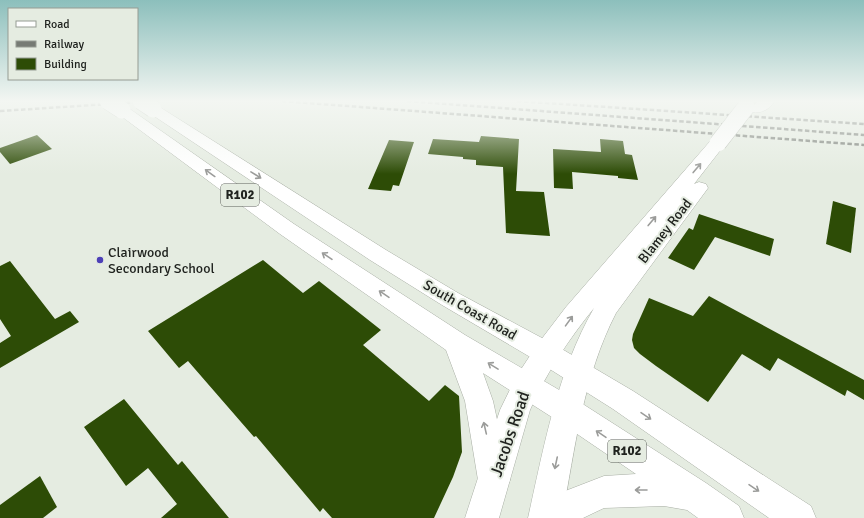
<svg xmlns="http://www.w3.org/2000/svg" width="864" height="518" viewBox="0 0 864 518" font-family="Signika,sans-serif">
<style>
.building{fill:#2d4c06}
.lines{fill:none;stroke-linecap:round;stroke-linejoin:round}
.secondary-casing{stroke:#a8aea4;stroke-width:1}
.highway-casing{stroke:#a8aea4;stroke-width:1}
.secondary{fill:#fff;fill-rule:evenodd}
.highway{fill:#fff;fill-rule:evenodd}
.rail{stroke:#767b74;stroke-width:2.5;stroke-dasharray:4.5 2.5;stroke-linecap:butt}
.secondary-bridge-casing{stroke:#a8aea4;stroke-width:18;stroke-linecap:butt}
.highway-bridge-casing{stroke:#a8aea4;stroke-width:18;stroke-linecap:butt}
.secondary-bridge{stroke:#fff;stroke-width:17}
.highway-bridge{stroke:#fff;stroke-width:17}
.oneway{stroke:#9b9c9a}
.poi-dot{fill:#4d40b7;stroke:#e5ece1;stroke-width:1.5}
.labels{text-anchor:middle;dominant-baseline:central;stroke-width:4;stroke-linejoin:round;paint-order:stroke}
.shield{fill:#e5ece1;stroke:#5b5f59;stroke-width:1}
.shield-label{font-size:13px;font-weight:bold;fill:#20231f}
.street-label{font-size:14px;fill:#20231f;stroke:#e5ece1}
.poi-label{font-size:14px;fill:#20231f;stroke:#e5ece1;text-anchor:start}
.near-street-label{font-size:17px;fill:#20231f;stroke:#e5ece1}
</style>
<rect width="100%" height="100%" fill="#e5ece1"/>
<g class="building">
<polygon points="37,135 52,149 10,164 0,152 0,148"/>
<polygon points="481,136 519,139 516,191 544,192 550,236 506,233 503,167 476,165 476,160 463,159 463,157 428,154 433,139 479,142"/>
<polygon points="600,139 623,141 625,154 632,155 638,180 618,178 618,176 572,172 573,189 554,188 553,149 601,152"/>
<polygon points="389,140 414,142 399,186 393,185 391,191 368,189"/>
<polygon points="833,201 856,208 851,253 826,244"/>
<polygon points="699,214 774,239 770,256 715,237 694,270 668,258 689,228 693,230"/>
<polygon points="263,260 303,293 319,281 381,330 363,345 429,401 445,385 459,396 462,452 453,477 434,518 332,518 323,508 320,512 256,436 254,437 188,361 179,368 148,331"/>
<polygon points="10,261 55,319 70,311 79,322 0,368 0,343 11,336 0,319 0,266"/>
<polygon points="709,296 864,380 864,400 847,390 845,396 778,358 770,371 742,354 708,402 656,366 640,354 634,348 632,340 633,334 649,298 693,316"/>
<polygon points="124,399 178,465 182,461 229,518 161,518 177,504 148,468 126,486 84,427"/>
<polygon points="40,476 57,507 43,518 0,518 0,505"/>
</g>
<g class="lines">
<defs>
<g id="secondary">
<path d="M758,101H775C770,109 761,114 752,112L750,109Z"/>
<path d="M718,138L724,139L726,143L694,184L699,182L706,184L708,188L616,313C583,377 575,448 562,518H528C544,446 557,373 594,308C569,339 546,373 530,410L499,518H465L500,410L516,377L537,345L566,307L712,139Z"/>
</g>
<g id="highway">
<polygon points="153,105 158,106 386,250 458,293 555,345 633,391 811,506 816,518 769,518 613,409 537,361 442,305 370,260 148,112 146,109 148,106"/>
<polygon points="122,106 127,107 294,224 465,335 578,401 706,483 739,506 744,518 698,518 687,510 664,506 604,508 583,518 541,518 546,506 560,493 604,476 636,474 558,421 483,373 493,401 510,480 505,491 494,496 483,491 478,480 465,401 446,350 280,234 117,113 115,110 117,107"/>
</g>
</defs>
<use href="#secondary" class="secondary-casing"/>
<use href="#highway" class="highway-casing"/>
<use href="#secondary" class="secondary"/>
<use href="#highway" class="highway"/>
<g class="rail">
<polyline points="282,101 864,145"/>
<polyline points="407,101 864,135"/>
<polyline points="517,101 864,124"/>
<polyline points="0,111 154,101"/>
</g>
<defs>
<polyline id="secondary-bridge" points="718,143 746,107"/>
<g id="highway-bridge">
<polyline points="108,101 122,110"/>
<polyline points="141,101 153,109"/>
</g>
</defs>
<use href="#secondary-bridge" class="secondary-bridge-casing"/>
<use href="#highway-bridge" class="highway-bridge-casing"/>
<use href="#secondary-bridge" class="secondary-bridge"/>
<use href="#highway-bridge" class="highway-bridge"/>
</g>
<defs><path id="oneway-shaft" d="M-6 0H5M1.5-3L5.5 0L1.5 3" fill="none" stroke-width="1.6" stroke-linecap="round" stroke-linejoin="round"/></defs>
<g class="oneway">
<use href="#oneway-shaft" transform="translate(697 168) rotate(-50)"/>
<use href="#oneway-shaft" transform="translate(210 173) rotate(-144)"/>
<use href="#oneway-shaft" transform="translate(256 175) rotate(32)"/>
<use href="#oneway-shaft" transform="translate(652 221) rotate(-50)"/>
<use href="#oneway-shaft" transform="translate(327 256) rotate(-146)"/>
<use href="#oneway-shaft" transform="translate(384 294) rotate(-146)"/>
<use href="#oneway-shaft" transform="translate(569 321) rotate(-54)"/>
<use href="#oneway-shaft" transform="translate(493 366) rotate(-148)"/>
<use href="#oneway-shaft" transform="translate(646 416) rotate(34)"/>
<use href="#oneway-shaft" transform="translate(485 428) rotate(-103)"/>
<use href="#oneway-shaft" transform="translate(601 434) rotate(-146)"/>
<use href="#oneway-shaft" transform="translate(556 463) rotate(102)"/>
<use href="#oneway-shaft" transform="translate(754 488) rotate(34)"/>
<use href="#oneway-shaft" transform="translate(641 490) rotate(180)"/>
</g>
<linearGradient id="sky" x2="0" y2="1"><stop stop-color="#8cbfbc"/><stop offset="0.58" stop-color="#f3f6f2"/><stop offset="1" stop-color="#f3f6f2" stop-opacity="0"/></linearGradient>
<rect width="864" height="174" fill="url(#sky)"/>
<circle class="poi-dot" cx="100" cy="260" r="4"/>
<g class="labels">
<g class="shield">
<rect x="221" y="184" width="38" height="22" rx="3"/>
<rect x="608" y="440" width="38" height="22" rx="3"/>
</g>
<g class="shield-label">
<text x="240" y="195">R102</text>
<text x="627" y="451">R102</text>
</g>
<g class="street-label">
<text transform="translate(665 231) rotate(-52)">Blamey Road</text>
<text transform="translate(470 310) rotate(30)">South Coast Road</text>
</g>
<g class="poi-label">
<text x="108" y="252">Clairwood<tspan x="108" dy="16">Secondary School</tspan></text>
</g>
<g class="near-street-label">
<text transform="translate(510 434) rotate(-71)">Jacobs Road</text>
</g>
</g>
<rect x="8" y="8" width="130" height="72" fill="#e5ece1" stroke="#969c93"/>
<rect x="16" y="21" width="20" height="6" fill="#ffffff" stroke="#969c93"/>
<text x="44" y="28" font-size="12" fill="#20231f">Road</text>
<rect x="16" y="41" width="20" height="6" fill="#767b74" stroke="#969c93"/>
<text x="44" y="48" font-size="12" fill="#20231f">Railway</text>
<rect x="16" y="58" width="20" height="12" fill="#2d4c06" stroke="#969c93"/>
<text x="44" y="68" font-size="12" fill="#20231f">Building</text>
</svg>
